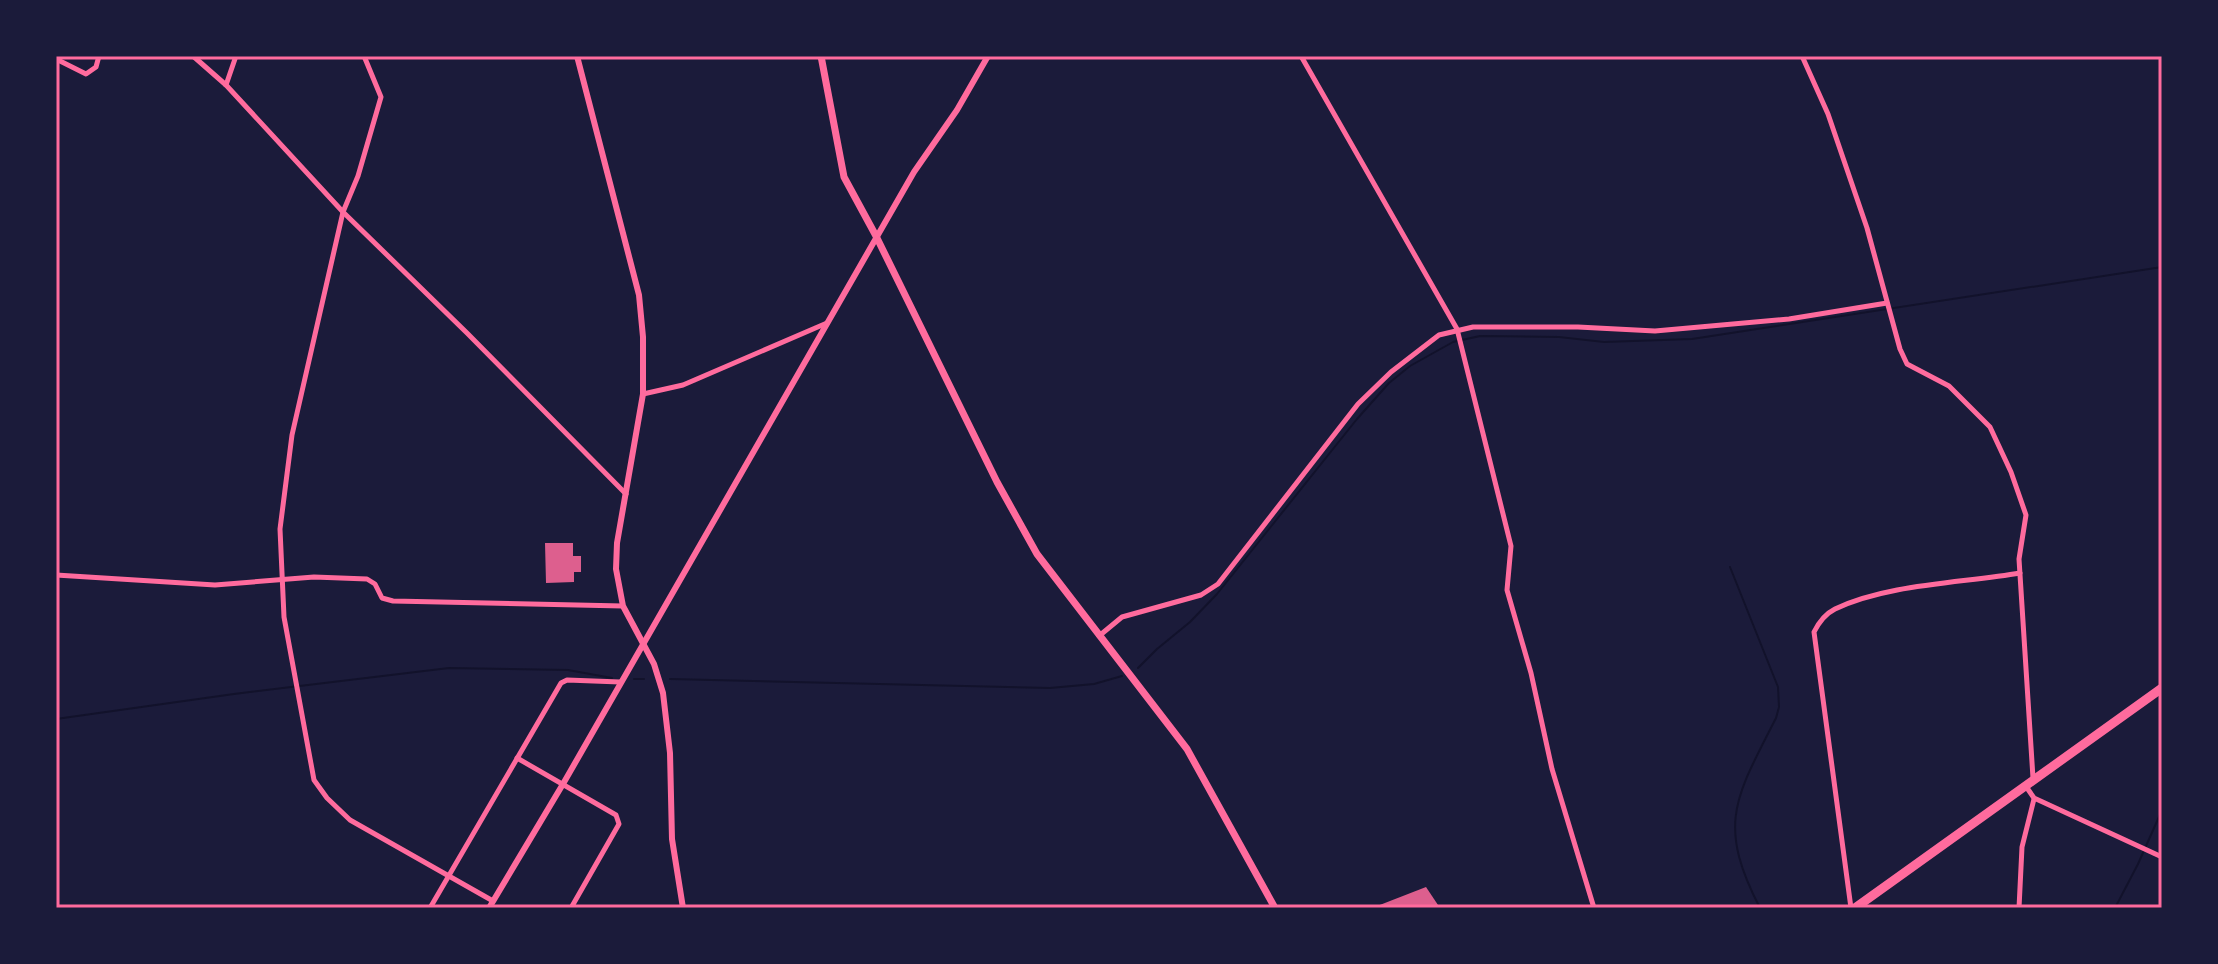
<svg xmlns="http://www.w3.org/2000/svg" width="2218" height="964" viewBox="0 0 2218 964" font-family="'Titillium Web',sans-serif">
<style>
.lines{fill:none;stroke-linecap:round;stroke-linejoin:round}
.stream{stroke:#12122b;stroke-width:2}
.building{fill:#dd5f8e}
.minor{stroke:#ff6b9d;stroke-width:5}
.tertiary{stroke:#ff6b9d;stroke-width:6}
.secondary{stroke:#ff6b9d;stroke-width:7}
.trunk{stroke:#ff6b9d;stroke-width:9}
.neatline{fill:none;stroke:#ff6b9d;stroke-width:3}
</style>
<rect width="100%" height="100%" fill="#1b1b3a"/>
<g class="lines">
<g class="stream">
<path d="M1730,567L1778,687L1779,707L1776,718C1736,797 1716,823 1760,908"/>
<polyline points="1138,668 1157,649 1190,622 1217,594 1357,419 1389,383 1410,366 1453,342 1480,336 1559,337 1604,342 1692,339 2162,267"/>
<polyline points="634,679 644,679"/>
<polyline points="670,679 1050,688 1094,684 1122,676"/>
<polyline points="56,719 234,694 449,668 568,670 612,678"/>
<polyline points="2115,908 2138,864 2162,810"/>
</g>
</g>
<g class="building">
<polygon points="545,543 573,543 573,556 581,556 581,572 574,572 574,582 546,583"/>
<polygon points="1426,887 1440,908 1372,908"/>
</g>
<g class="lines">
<g class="minor">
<polyline points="193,56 226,85 343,212 467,333 626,494"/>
<polyline points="364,56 381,97 358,176 343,212 292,435 280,529 284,617 314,780 327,798 350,820 493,901"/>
<polyline points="1301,56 1457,329 1511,546 1507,590 1531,673 1552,769 1594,908"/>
<polyline points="1802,56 1828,114 1867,228 1900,349 1907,364 1949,386 1990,427 2011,472 2026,515 2019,559 2033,778"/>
<polyline points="56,59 86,74 96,67 99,56"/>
<polyline points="226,85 236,56"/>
<polyline points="643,394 683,385 827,323"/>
<polyline points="56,575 215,585 314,577 367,579 375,584 382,598 393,601 623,606"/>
<polyline points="1099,636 1122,617 1201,595 1218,584 1358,404 1391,372 1439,335 1473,327 1578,327 1655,331 1789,319 1887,303"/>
<polyline points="517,758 616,815 619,824 571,908"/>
<polyline points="2025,785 2034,798 2162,857"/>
<polyline points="430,908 561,683 567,680 620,682"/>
<path d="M1851,908L1814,632C1819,622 1825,614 1835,609C1887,584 1962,583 2020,573"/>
<polyline points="2019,908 2022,847 2034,799"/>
</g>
<g class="tertiary">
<polyline points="577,56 639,295 643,337 643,394 617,543 616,569 623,606 654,664 663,693 670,753 672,839 683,908"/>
<polyline points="489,908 563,784 914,172 957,110 988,56"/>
</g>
<polyline class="secondary" points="821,56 844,177 876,236 997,482 1037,554 1187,749 1275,908"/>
<polyline class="trunk" points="1855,908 2162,688"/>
</g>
<rect width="2218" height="964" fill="none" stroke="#1b1b3a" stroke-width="116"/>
<rect x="58" y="58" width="2102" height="848" class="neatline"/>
</svg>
